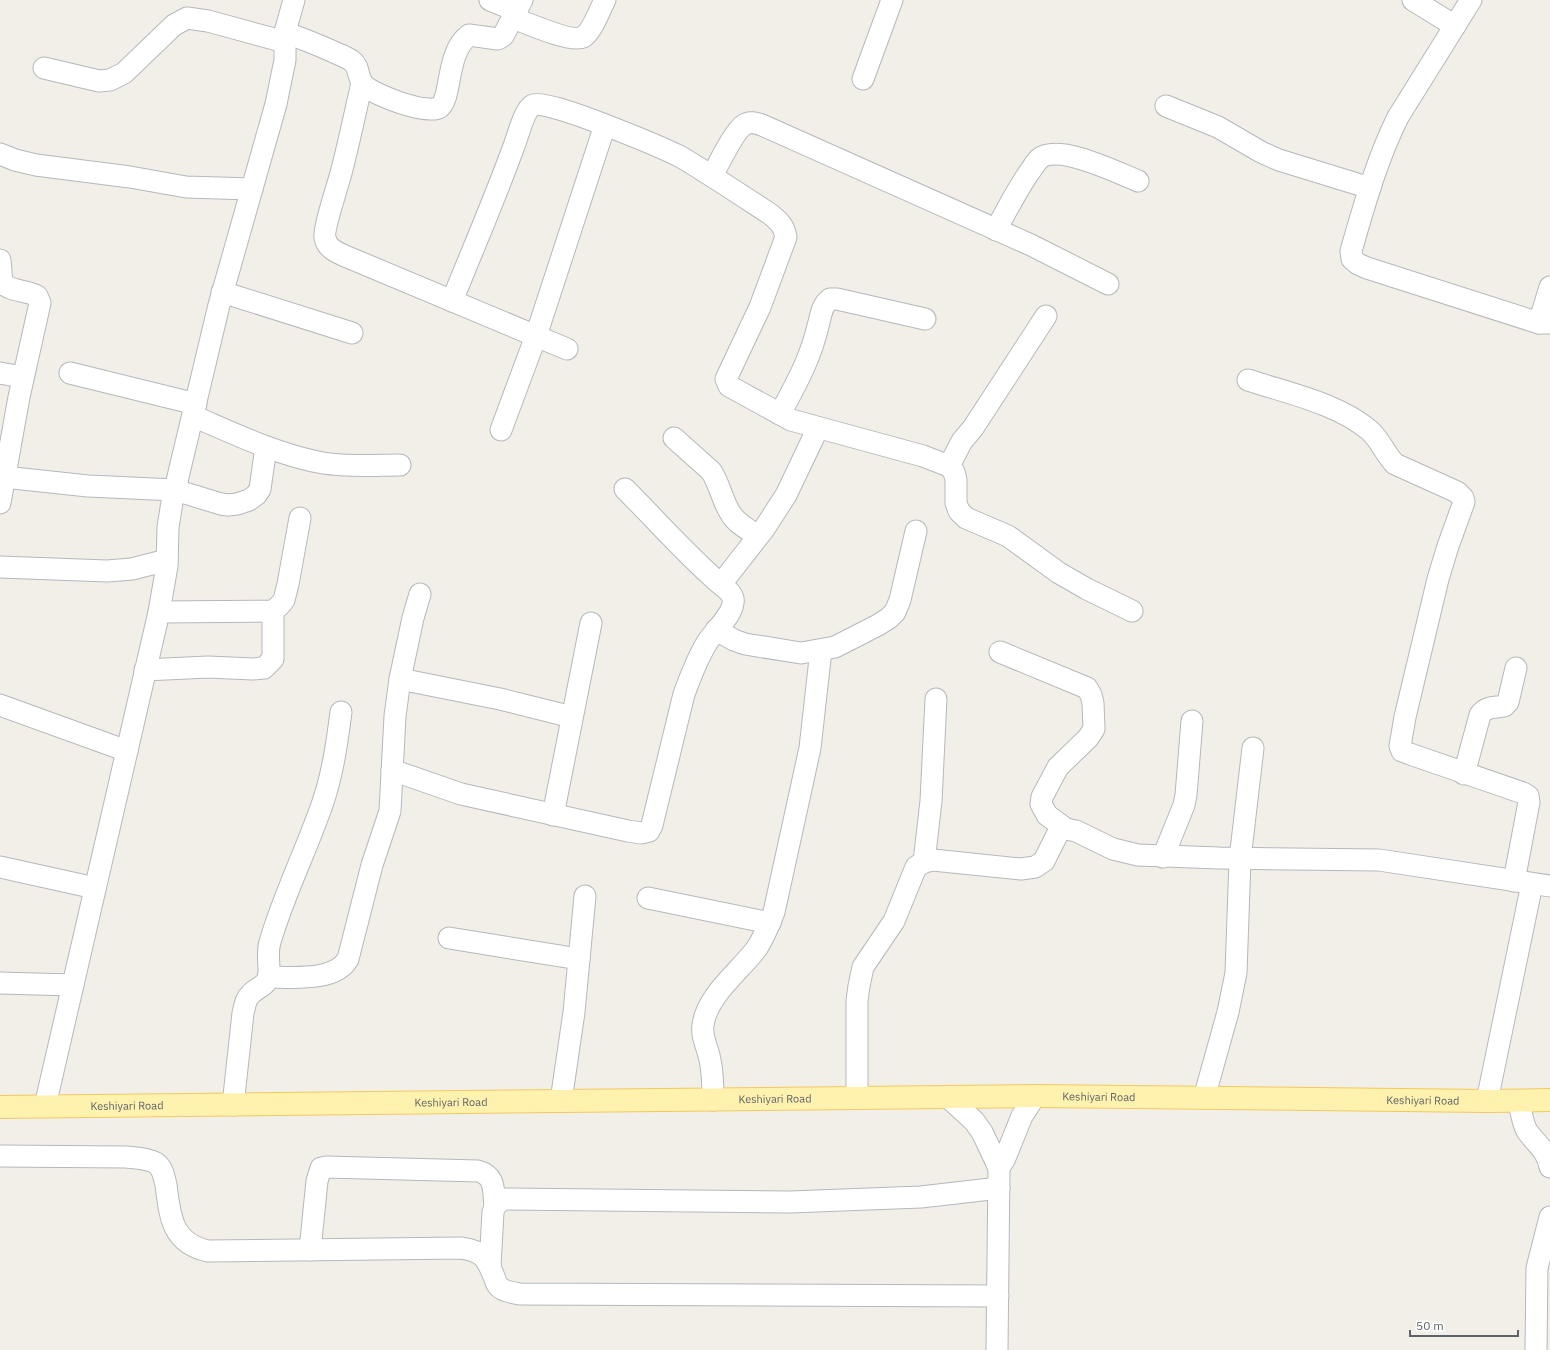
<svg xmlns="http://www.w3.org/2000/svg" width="1550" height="1350" viewBox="0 0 1550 1350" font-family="'IBM Plex Sans',sans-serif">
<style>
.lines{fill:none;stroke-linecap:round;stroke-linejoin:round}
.minor-casing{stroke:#b5b8bc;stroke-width:23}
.major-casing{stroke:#f2c960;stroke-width:24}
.minor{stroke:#fff;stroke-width:21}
.major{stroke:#fff2af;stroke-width:22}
.labels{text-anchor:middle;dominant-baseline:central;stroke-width:3;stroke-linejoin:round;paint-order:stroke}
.street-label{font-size:11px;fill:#5f6368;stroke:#fff}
</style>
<rect width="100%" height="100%" fill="#f1efe8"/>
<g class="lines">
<defs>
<g id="minor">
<polyline points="490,0 517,11"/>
<polyline points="1413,0 1455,26"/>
<path d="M1471,0L1398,117C1377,159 1364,206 1351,251L1352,259L1358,264L1367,268L1539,323H1550"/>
<path d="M513,18C527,23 571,43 583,37C592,32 600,9 605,0"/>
<path d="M285,32C302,39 319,45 336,53C341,55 348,58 352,61C360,67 357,78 364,85C373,95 429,116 440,107C444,103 446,96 447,91C451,72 453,47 469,35L498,39L503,36L522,0"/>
<polyline points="44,68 99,81 110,80 124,73 174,25 187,18 208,21 285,42"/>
<polyline points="863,79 892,0"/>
<path d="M362,83C355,113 349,143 341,173C338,185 323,229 325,238C327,248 336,252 345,256L567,349"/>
<polyline points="1166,106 1218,127 1261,152 1279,160 1370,188"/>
<polyline points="0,154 15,160 36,165 130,177 186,187 252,189"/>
<path d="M712,176C718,165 735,130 744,125C749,121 756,123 762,125L1031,245L1108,284"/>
<path d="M996,230C1006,211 1016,192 1028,174C1032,169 1035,163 1039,159C1058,143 1116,172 1138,181"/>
<path d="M0,260L2,283C12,292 26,290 37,296L40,303L19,397L0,503"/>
<polyline points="222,292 352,333"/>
<path d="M452,301C473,249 495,198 514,146C518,136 524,110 533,105C546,98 663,148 681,157C711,175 741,195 770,214C779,221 784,226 786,237L760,307L726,379L729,386L791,420L923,456L949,466L954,472L956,480V503L959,511L966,518L1008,536L1059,573L1087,589L1132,611"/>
<polyline points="1539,323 1550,287"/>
<polyline points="0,373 23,377"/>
<polyline points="70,373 196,404"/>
<path d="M1248,380C1287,393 1337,403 1369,430C1380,439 1385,454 1395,464L1457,492L1463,498L1464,502L1448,546L1438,579L1405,717L1400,746L1402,751L1410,754L1523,793L1528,796L1529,802L1514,881"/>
<path d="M780,414C796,384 810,360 818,326C821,316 821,306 830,299H837L925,319"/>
<path d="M193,416C235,434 278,455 323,463C346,467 377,465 400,465"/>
<polyline points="501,430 536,336 605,125"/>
<path d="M674,438L711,471C720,484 722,501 731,514C737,524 749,530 758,536"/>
<polyline points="949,466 962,441 973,428 1046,316"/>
<polyline points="4,477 88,486 175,490 221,504 228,505 237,504 249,500 256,495 260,489 266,447"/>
<polyline points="0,567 107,571 132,569 167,560"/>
<polyline points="721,584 764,529 786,495 818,428"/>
<polyline points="159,612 273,611 279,606 284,600 288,584 300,518"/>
<polyline points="716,630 734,640 745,644 801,653 835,647 878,625 889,618 895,612 900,600 916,531"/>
<polyline points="1000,652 1087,688 1091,695 1093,703 1094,729 1088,738 1058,767 1042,797 1041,804 1047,815 1066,829"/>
<polyline points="145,670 208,667 253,669 264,668 273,659 273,611"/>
<polyline points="400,679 500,699 572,717"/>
<polyline points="0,705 127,751"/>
<path d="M392,770L461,794L628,831L641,833L649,831L652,825L684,694C691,676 697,658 708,641C715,631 732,615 733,603C735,594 724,587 718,582C685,553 656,520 625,489"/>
<path d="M1464,774L1480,715C1486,706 1494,708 1504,706L1508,702L1516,668"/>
<polyline points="553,815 591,623"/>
<polyline points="1163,857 1184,805 1186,795 1192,721"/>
<polyline points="924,862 931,801 936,699"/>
<polyline points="0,867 95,888"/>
<polyline points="648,898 770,923"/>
<polyline points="449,938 579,959"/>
<path d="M269,977C292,977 335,982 348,959L372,865L390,811L395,716L400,679L413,618L420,594"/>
<polyline points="0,983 73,985"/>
<polyline points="948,1097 974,1121 982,1132 999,1168"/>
<polyline points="857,1098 857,1001 859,986 863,967 894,921 916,867 924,862 933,860 1021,869 1035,867 1044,861 1059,831 1066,829 1076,831 1113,849 1138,855 1219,858 1379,860 1550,886"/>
<polyline points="1204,1098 1228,1012 1236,973 1240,859 1253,748"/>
<path d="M713,1100C713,1086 713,1073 710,1060C708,1048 701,1037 703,1025C707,995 740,971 757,948C764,937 769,925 774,912L810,748L821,650"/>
<polyline points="561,1101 574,1012 585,896"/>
<polyline points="1487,1101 1532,884"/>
<path d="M1519,1101C1521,1111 1522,1122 1527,1131C1536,1144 1547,1150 1550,1167"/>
<path d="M233,1105L243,1013C245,1006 245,999 251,994C256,988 266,986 268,978C271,968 266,954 270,942C284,894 307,849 323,802C333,772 337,743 341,712"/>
<polyline points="45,1106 159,612 167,566 168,527 172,502 219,305 276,104 285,60 285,32 294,0"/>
<path d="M0,1156L126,1157C135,1158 147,1158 156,1163C163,1168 164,1177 166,1185C170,1217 172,1243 208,1251L461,1248C484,1251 487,1259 495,1279C496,1283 498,1287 502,1289C507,1292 514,1293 520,1294L998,1296"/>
<path d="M310,1250L317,1181L321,1168L326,1167L478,1171C496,1176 493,1190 495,1206"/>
<path d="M490,1266L493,1212C495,1205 498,1202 505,1199L790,1202L921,1197L999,1188"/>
<polyline points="997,1350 999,1168 1005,1158 1022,1116 1035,1096"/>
<polyline points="1536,1350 1537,1268 1550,1217"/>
</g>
<g id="major">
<path id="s1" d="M0,1107L1035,1096L1487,1101L1550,1100"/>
</g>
</defs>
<use href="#minor" class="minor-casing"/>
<use href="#major" class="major-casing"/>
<use href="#minor" class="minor"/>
<use href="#major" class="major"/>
</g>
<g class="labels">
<g class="street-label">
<text stroke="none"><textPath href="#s1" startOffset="1099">Keshiyari Road</textPath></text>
<text stroke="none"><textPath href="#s1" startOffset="775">Keshiyari Road</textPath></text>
<text stroke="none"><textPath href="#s1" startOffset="1423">Keshiyari Road</textPath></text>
<text stroke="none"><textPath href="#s1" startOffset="451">Keshiyari Road</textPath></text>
<text stroke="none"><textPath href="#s1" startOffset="127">Keshiyari Road</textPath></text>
</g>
</g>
<path d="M1410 1330v6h108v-6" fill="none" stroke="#5f6368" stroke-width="2"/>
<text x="1416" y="1330" font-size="12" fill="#5f6368" stroke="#ffffff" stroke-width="3" paint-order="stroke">50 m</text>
</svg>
